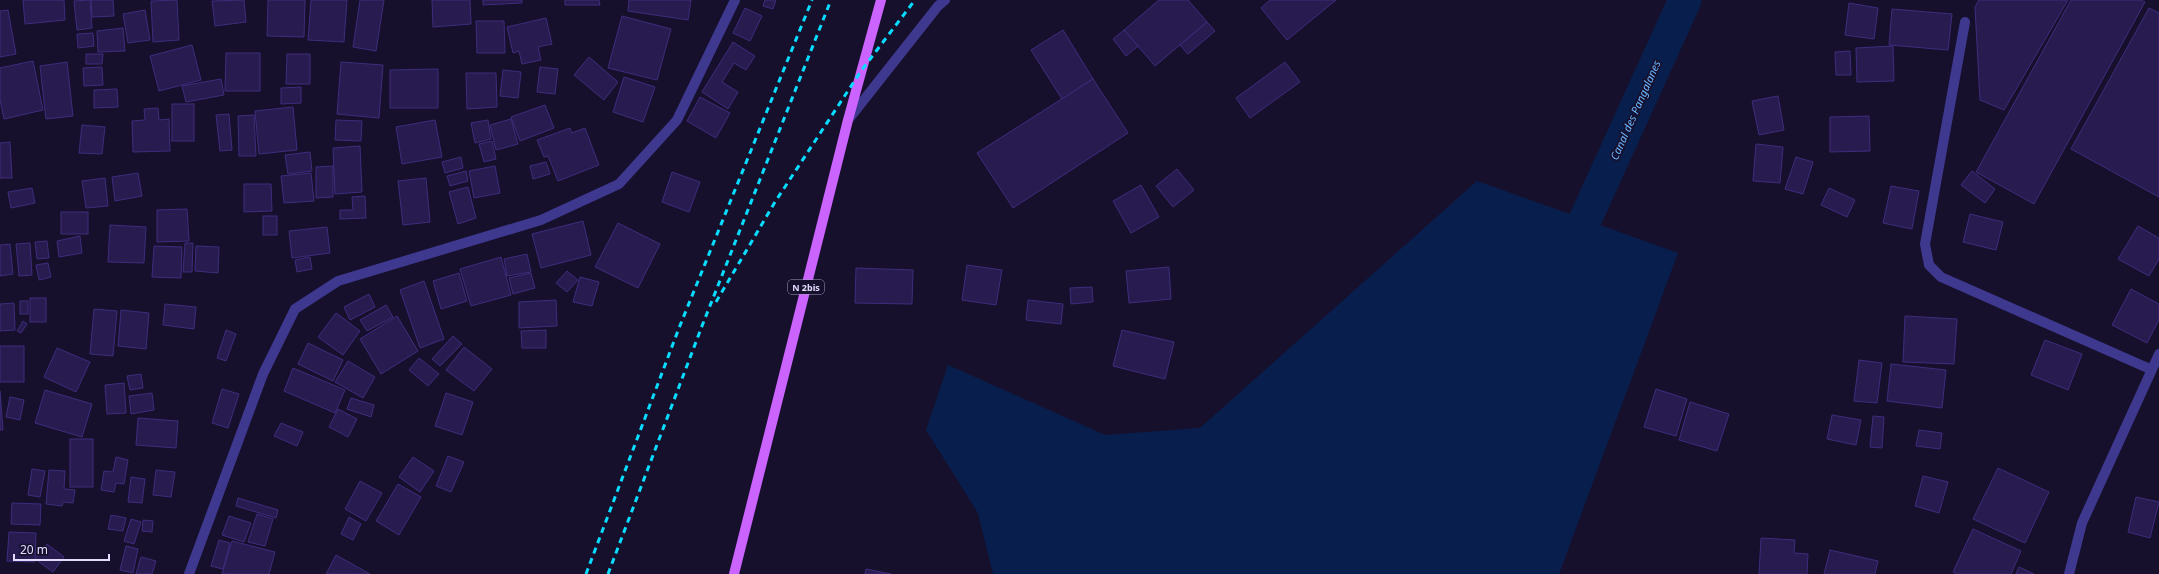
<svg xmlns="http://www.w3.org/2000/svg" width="2159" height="574" viewBox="0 0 2159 574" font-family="'Noto Sans',sans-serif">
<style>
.water{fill:#081f4e}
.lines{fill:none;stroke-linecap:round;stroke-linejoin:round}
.canal{stroke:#081f4e;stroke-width:33}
.building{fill:#281b4f;stroke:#3f2c7d}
.street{stroke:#3f388f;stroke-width:10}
.primary{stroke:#cb63ff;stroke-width:10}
.rail{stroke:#08dcff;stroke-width:3;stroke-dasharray:6 5;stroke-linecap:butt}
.labels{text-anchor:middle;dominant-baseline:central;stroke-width:3.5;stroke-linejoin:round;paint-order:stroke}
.shield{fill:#16102d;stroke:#a59fc0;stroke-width:1}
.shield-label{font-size:9px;font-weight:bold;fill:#e2dcff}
.water-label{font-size:11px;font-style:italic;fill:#6ab4ff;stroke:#16102d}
</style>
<rect width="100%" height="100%" fill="#16102d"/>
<polygon class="water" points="1477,181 1678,253 1559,574 993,574 978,513 926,430 948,365 1105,435 1200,428"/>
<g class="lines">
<polyline class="canal" points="1585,220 1685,0"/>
</g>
<g class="building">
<polygon points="23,0 64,0 65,20 25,24"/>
<polygon points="90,0 92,28 77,30 74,1"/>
<polygon points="91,0 113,0 114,16 92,17"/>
<polygon points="177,0 179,40 153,42 151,1"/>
<polygon points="244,0 246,22 215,26 212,1"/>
<polygon points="268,0 305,0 304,37 267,36"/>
<polygon points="311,0 347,0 344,42 308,40"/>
<polygon points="360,0 384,0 376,51 353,47"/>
<polygon points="432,0 470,0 471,24 433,27"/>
<polygon points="483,0 522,0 522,3 483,5"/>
<polygon points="565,0 599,0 600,5 565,5"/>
<polygon points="629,0 691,0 688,20 628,11"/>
<polygon points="765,0 776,0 773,9 763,6"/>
<polygon points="1159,0 1188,0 1207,22 1155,66 1124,30"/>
<polygon points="1270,0 1336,0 1287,40 1261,8"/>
<polygon points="1979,0 2068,0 2004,110 1980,100 1975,7"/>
<polygon points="2071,0 2141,0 2145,2 2034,204 1976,172"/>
<polygon points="1849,3 1878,8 1874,39 1845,35"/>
<polygon points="745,8 762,16 750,41 733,33"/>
<polygon points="2149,8 2159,13 2159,197 2071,149"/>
<polygon points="1892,9 1952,14 1948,50 1889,45"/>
<polygon points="8,10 16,54 0,57 0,11"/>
<polygon points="145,10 150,40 128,43 123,14"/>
<polygon points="622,16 671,29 657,80 608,68"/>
<polygon points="546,18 552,44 538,47 541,60 522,64 519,51 513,53 507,27"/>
<polygon points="476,21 504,21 505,53 477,53"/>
<polygon points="1207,22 1215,31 1188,54 1180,45"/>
<polygon points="123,28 125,51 98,52 97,31"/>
<polygon points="1063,30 1093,79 1062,99 1031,50"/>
<polygon points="1124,30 1138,46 1126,56 1113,39"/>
<polygon points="93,33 94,46 78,48 77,34"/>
<polygon points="733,42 755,56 746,70 734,63 722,82 738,92 728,109 702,92"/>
<polygon points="192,45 201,80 159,91 150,56"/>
<polygon points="1893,46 1894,81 1857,82 1856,48"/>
<polygon points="1850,51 1851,75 1836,75 1835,52"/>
<polygon points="226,53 260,53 260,91 225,91"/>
<polygon points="86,54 103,54 102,64 86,64"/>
<polygon points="287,54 310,54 310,84 286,84"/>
<polygon points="589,57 618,82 604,100 574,75"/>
<polygon points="33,61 43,110 4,119 0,100 0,68"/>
<polygon points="67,62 73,116 46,119 40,66"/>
<polygon points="341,62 383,65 379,118 337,114"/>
<polygon points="1285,62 1300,82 1250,118 1236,98"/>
<polygon points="102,67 103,85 84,86 83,68"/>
<polygon points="540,67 558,69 555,94 537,92"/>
<polygon points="438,69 438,108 390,108 390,70"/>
<polygon points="503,70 521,72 518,98 500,96"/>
<polygon points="466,73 496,73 497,107 467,109"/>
<polygon points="624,77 655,87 643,122 613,112"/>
<polygon points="221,79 224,95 186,102 182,86"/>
<polygon points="1093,79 1128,133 1013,208 977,153"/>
<polygon points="301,87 301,103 281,104 281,88"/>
<polygon points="117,89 118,107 94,108 94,90"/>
<polygon points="1778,96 1784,130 1759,135 1752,101"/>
<polygon points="700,97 730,113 716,138 687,121"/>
<rect x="172" y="104" width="22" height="37"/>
<polygon points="545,105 554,128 520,141 511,117"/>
<polygon points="293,107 297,150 259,154 255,111"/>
<polygon points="158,108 159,120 169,119 170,151 133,152 132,121 145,120 144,109"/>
<polygon points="229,114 232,150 220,151 216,115"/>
<polygon points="254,115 256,156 239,156 238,116"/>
<polygon points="1869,116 1870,151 1830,152 1830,117"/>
<polygon points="511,119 518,144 496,150 490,125"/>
<polygon points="336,120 362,121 361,141 335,140"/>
<polygon points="435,120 442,157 402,164 396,127"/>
<polygon points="488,120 491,139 475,143 471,123"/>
<polygon points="82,125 105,127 102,154 79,153"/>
<polygon points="570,128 572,133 585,128 599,165 558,181 548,156 544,157 537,140"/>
<polygon points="492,141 496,159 484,162 479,144"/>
<polygon points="10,142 12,178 0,178 0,143"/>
<polygon points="1756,144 1783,147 1780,183 1753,181"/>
<polygon points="360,146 362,192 335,194 333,148"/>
<polygon points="310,152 312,171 288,174 285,155"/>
<polygon points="461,157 463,168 445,173 442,162"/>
<polygon points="1796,157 1813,162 1803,194 1785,189"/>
<polygon points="546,162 550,174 533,179 530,166"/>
<polygon points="333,166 333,197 316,198 316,167"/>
<polygon points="495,166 500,193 474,198 469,171"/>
<polygon points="1177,169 1194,190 1173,207 1156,186"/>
<polygon points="466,171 468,181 450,186 447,176"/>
<polygon points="1972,171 1995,189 1985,203 1961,185"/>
<polygon points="672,172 700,182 689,212 662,202"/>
<polygon points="138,173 142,196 115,201 112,177"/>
<polygon points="311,173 314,201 284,203 281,176"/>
<polygon points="105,178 108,206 86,208 82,181"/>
<polygon points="426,178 430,222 403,225 398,181"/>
<polygon points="244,184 271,184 272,211 244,212"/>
<polygon points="1141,185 1159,217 1131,233 1113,201"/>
<polygon points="1891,186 1919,191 1912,229 1883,223"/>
<polygon points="468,187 476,218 458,224 449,192"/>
<polygon points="32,188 35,203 11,208 8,192"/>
<polygon points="1829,188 1855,200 1847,217 1821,205"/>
<polygon points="365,196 366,218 340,219 340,210 353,210 352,197"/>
<polygon points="187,209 189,241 157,242 157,210"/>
<rect x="61" y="212" width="27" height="22"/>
<polygon points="1970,214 2003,222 1996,250 1963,242"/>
<rect x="263" y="216" width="14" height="19"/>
<polygon points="583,221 591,255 541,268 532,234"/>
<polygon points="618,223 660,244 638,288 595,267"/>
<polygon points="110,225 146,227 144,263 108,262"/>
<polygon points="2138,226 2159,238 2159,259 2149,276 2118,259"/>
<polygon points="327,227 330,253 292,258 289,231"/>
<polygon points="80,236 82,253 59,257 57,241"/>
<polygon points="47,241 49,258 37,259 35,242"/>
<polygon points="30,243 32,275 19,276 16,244"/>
<polygon points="185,243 193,243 192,272 183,272"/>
<polygon points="10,244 13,274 0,276 0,245"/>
<polygon points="154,246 182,247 181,278 152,277"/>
<polygon points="196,246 219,247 218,273 195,271"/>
<polygon points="527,254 531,272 507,276 504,259"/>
<polygon points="310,257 312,269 297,272 295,260"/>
<polygon points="501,257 511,295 471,306 460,269"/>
<polygon points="48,263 51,277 39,280 36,265"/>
<polygon points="967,265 1002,270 996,305 962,300"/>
<polygon points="1169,267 1171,299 1129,303 1126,271"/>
<polygon points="856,268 913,270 912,304 855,303"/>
<polygon points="567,271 578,280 567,292 556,283"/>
<polygon points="459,273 467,301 441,309 433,281"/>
<polygon points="531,273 535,288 513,294 509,278"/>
<polygon points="580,277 599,282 592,306 573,302"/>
<polygon points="424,281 444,339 420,348 400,290"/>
<polygon points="1092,287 1093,302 1071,304 1070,288"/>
<polygon points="2131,289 2159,304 2159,320 2147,343 2112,325"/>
<polygon points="369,294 375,307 350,320 344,307"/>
<rect x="30" y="298" width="16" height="24"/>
<polygon points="556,300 557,326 519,328 519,302"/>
<polygon points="1028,300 1063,304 1061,324 1026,320"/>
<rect x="20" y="301" width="8" height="13"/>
<polygon points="14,303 15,330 0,331 0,304"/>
<polygon points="165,304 196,307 194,329 163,325"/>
<polygon points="386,305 393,317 367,331 360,320"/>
<polygon points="94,309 117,311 113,356 90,354"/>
<polygon points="121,310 149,313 146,349 118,346"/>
<polygon points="336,313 360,331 343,355 318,337"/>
<polygon points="397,316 418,351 381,374 360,339"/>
<polygon points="1905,316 1957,319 1954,364 1903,362"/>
<polygon points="23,321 27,324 21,333 17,331"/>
<polygon points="226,330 236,334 226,361 217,358"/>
<polygon points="546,330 546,348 522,348 521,331"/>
<polygon points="1122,330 1174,342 1165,379 1113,366"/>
<polygon points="453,336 462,344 440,366 432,359"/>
<polygon points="2045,340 2082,354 2068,390 2031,375"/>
<polygon points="308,343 343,360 333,381 298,364"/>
<rect x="0" y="346" width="24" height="36"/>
<polygon points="464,347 492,369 474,391 446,370"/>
<polygon points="57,348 90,362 76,392 44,377"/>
<polygon points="419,358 439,374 428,386 409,370"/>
<polygon points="1859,360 1882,363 1877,403 1854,401"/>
<polygon points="348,361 375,377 363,398 335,382"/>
<polygon points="1891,364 1946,370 1942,408 1887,401"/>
<polygon points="293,368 345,390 335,413 284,391"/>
<polygon points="141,374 143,388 130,390 127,376"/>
<polygon points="124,383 126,413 107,414 105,385"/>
<polygon points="222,389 239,394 228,428 212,423"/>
<polygon points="1656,389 1687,399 1676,436 1644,427"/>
<polygon points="45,390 92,404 82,437 35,423"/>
<polygon points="0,391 3,430 0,430"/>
<polygon points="152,393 154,410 131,414 129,396"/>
<polygon points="446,393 473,402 462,435 435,426"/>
<polygon points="10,397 24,400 20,420 6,417"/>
<polygon points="351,398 374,405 371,417 347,409"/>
<polygon points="1690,402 1729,414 1717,451 1679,440"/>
<polygon points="338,409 357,419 348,437 329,427"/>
<polygon points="1832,415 1861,420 1856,445 1827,439"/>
<polygon points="1873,416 1884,417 1882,448 1870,447"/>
<polygon points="138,418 178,421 176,448 136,445"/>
<polygon points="281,423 303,432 297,446 274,436"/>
<polygon points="1919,430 1942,433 1940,449 1916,446"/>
<rect x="70" y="439" width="23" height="48"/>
<polygon points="448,456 464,462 451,492 436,486"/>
<polygon points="116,457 128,460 124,484 116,483 114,492 101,490 104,471 113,472"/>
<polygon points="413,457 434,471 420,492 399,477"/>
<polygon points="1998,468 2049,492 2025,543 1973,519"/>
<polygon points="32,469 45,471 40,497 28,495"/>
<polygon points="49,470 65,471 64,489 75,490 73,503 63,502 62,506 46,504"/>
<polygon points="156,470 175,472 171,497 153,495"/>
<polygon points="1923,476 1948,482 1939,513 1915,506"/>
<polygon points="131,477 145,479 142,503 128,502"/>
<polygon points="360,481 382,493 366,521 345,509"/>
<polygon points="398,484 421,497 399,535 376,521"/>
<polygon points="2136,497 2159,502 2150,538 2128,532"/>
<polygon points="238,498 278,510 276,518 236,506"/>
<polygon points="12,503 41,504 40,525 11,524"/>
<polygon points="257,514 273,519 265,546 248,542"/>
<polygon points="111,515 126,518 123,531 108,529"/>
<polygon points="229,516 251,523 244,542 222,535"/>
<polygon points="349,517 361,524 353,540 341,534"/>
<polygon points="131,519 141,522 134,544 124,541"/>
<polygon points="143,520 153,521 152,532 142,531"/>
<polygon points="1973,529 2021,551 2011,574 1957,574 1953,572"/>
<polygon points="9,532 36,533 35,562 7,561"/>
<polygon points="1761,538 1795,540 1794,553 1808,554 1807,574 1759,574"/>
<polygon points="219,540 230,543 223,569 211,566"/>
<polygon points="232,541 275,552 269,574 222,574"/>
<polygon points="47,544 64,557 53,572 35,559"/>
<polygon points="126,546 138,549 133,573 120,570"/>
<polygon points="1830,550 1878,561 1875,574 1824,574"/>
<polygon points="336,555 370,574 326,574"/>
<polygon points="141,557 156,561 152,574 136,574"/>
<polygon points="2019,567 2034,574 2016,574"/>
<polygon points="866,569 891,574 865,574"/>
</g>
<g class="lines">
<g class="street">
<polyline points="1965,22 1925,244 1929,265 1941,277 2150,369"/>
<polyline points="848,120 938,6 945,0"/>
<polyline points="189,574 263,374 295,309 338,281 541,220 619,184 677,120 735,0"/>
<polyline points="2069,574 2082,523 2159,354"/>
</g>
<polyline class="primary" points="734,574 848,120 881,0"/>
<g class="rail">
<polyline points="716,302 775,202 861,71 915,0"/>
<polyline points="586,574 679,328 812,0"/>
<polyline points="608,574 702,326 831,0"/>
</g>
</g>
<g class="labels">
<rect class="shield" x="788" y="280" width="36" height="14" rx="3"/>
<g class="shield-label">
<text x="806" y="287">N 2bis</text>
</g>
<g class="water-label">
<text transform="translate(1635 110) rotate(-66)">Canal des Pangalanes</text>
</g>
</g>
<path d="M14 554v6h95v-6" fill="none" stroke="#e2dcff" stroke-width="2"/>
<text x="20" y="554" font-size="12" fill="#e2dcff" stroke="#16102d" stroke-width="3" paint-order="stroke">20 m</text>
</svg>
